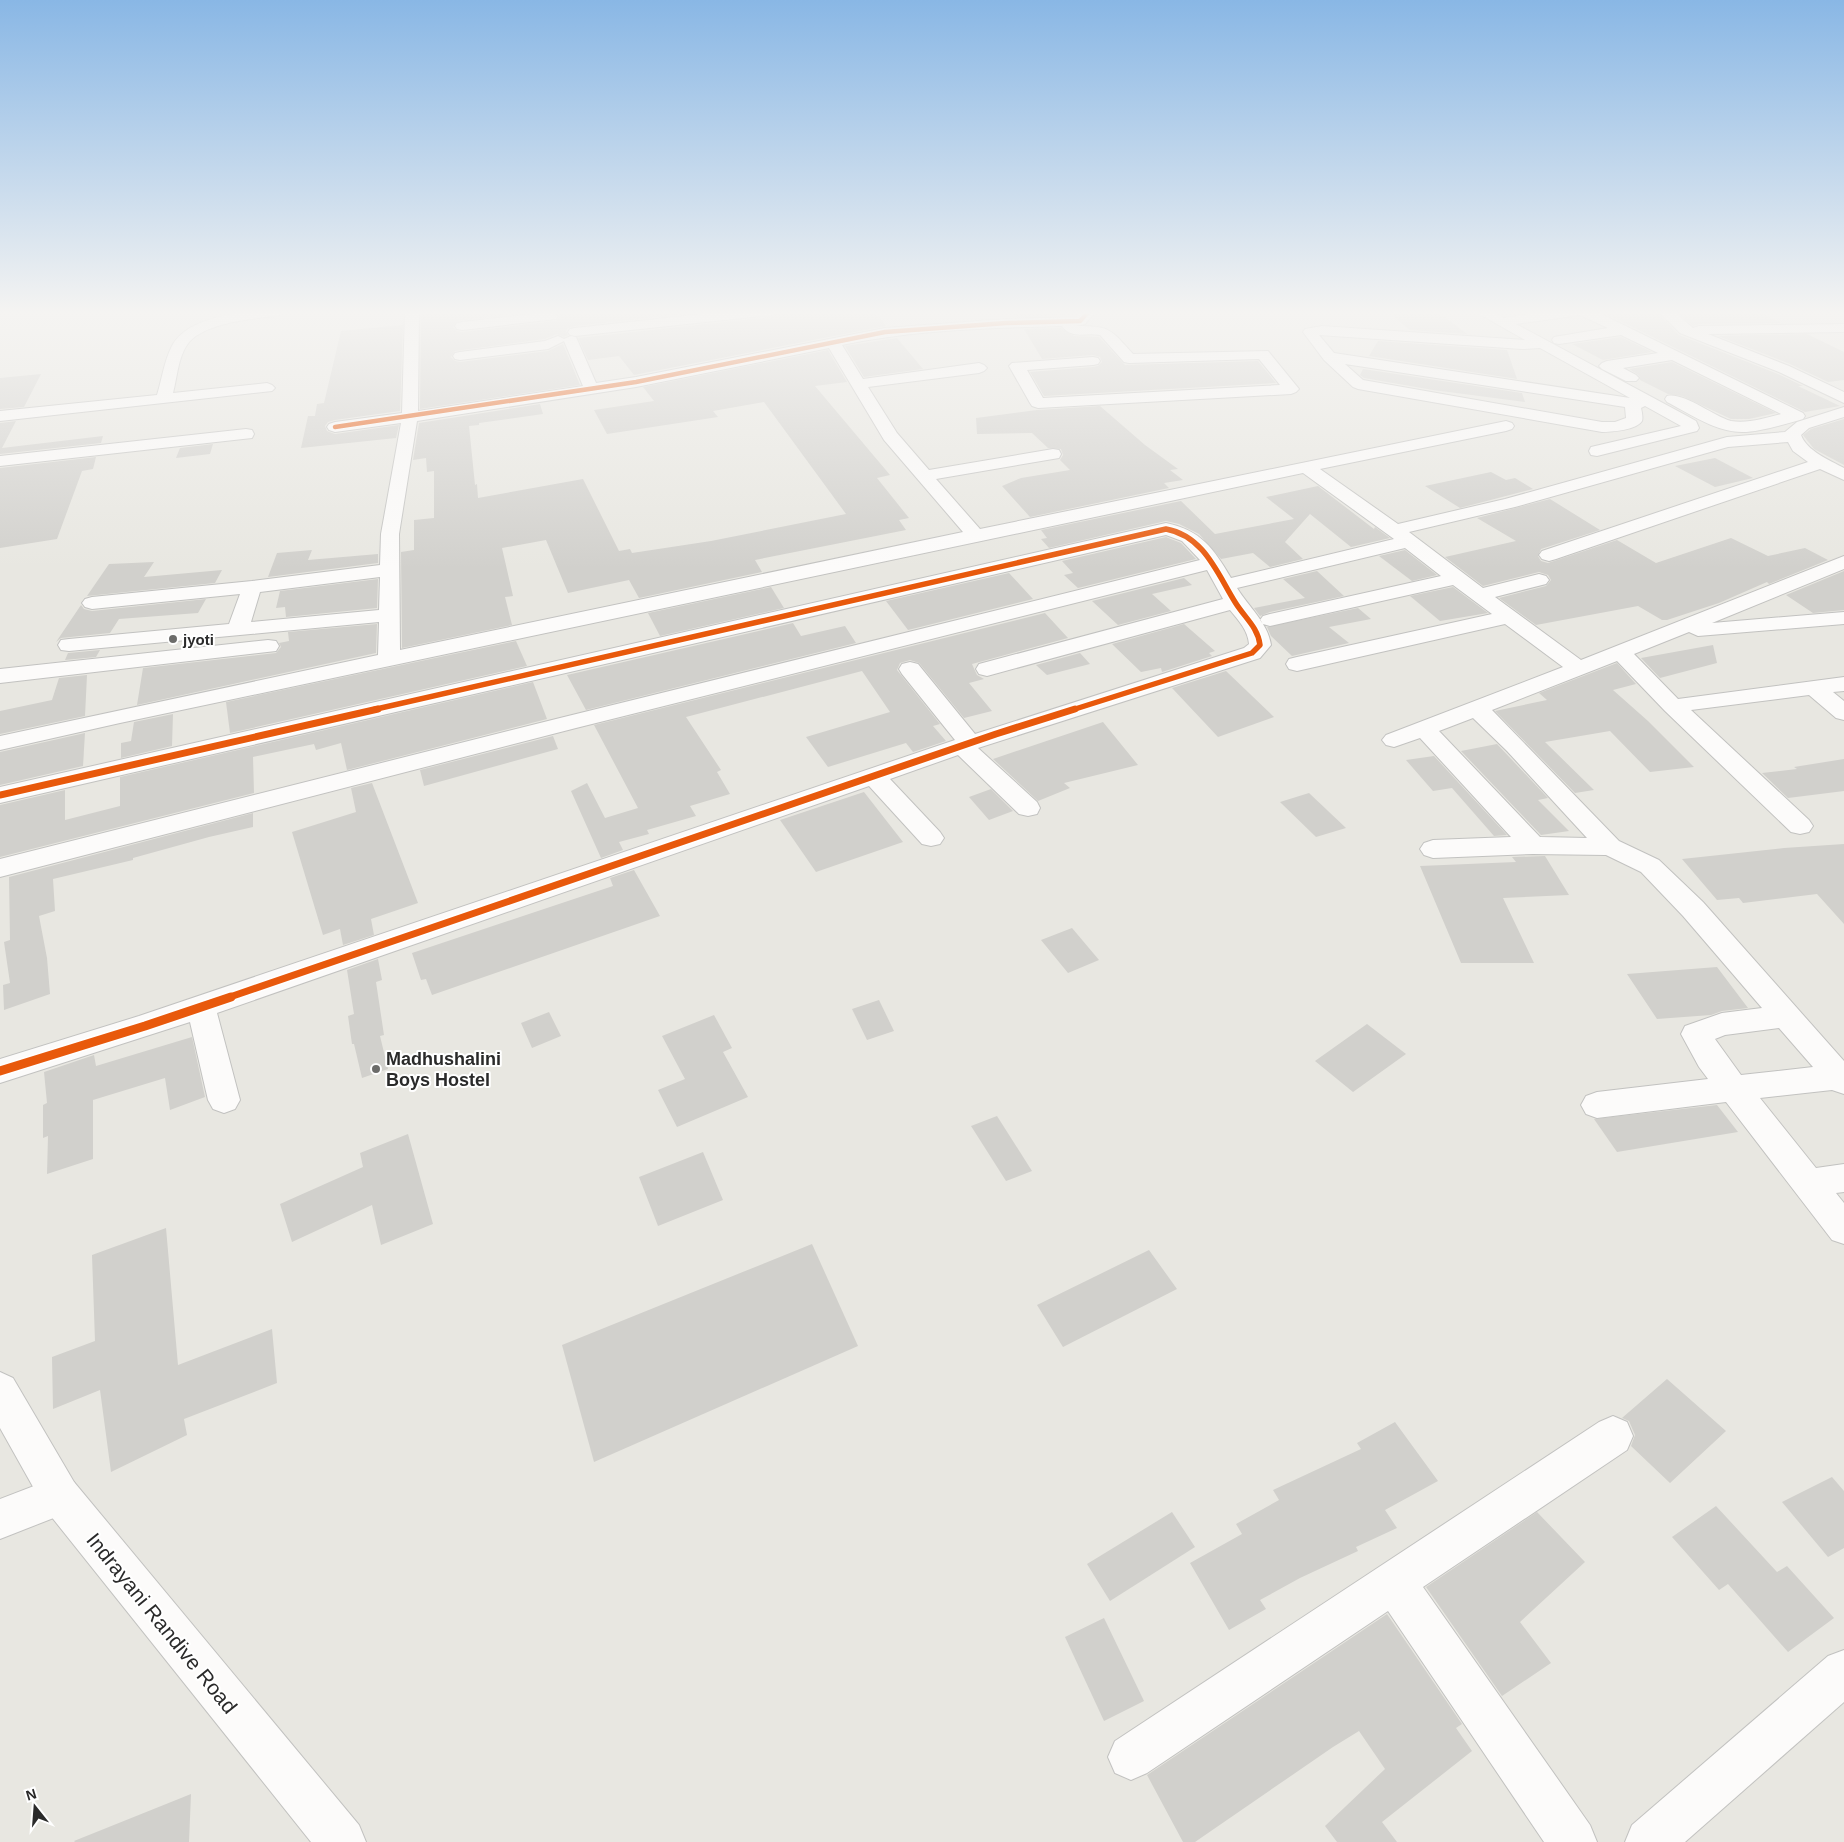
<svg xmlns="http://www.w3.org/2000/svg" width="1844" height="1842" viewBox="0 0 1844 1842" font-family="Arial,sans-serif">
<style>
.building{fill:#d1d0cc}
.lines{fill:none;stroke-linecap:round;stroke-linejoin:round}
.minor-casing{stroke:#c2c2c0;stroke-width:2}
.tertiary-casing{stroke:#c2c2c0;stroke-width:2}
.minor{fill:#fcfbfa;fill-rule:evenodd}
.tertiary{fill:#fcfbfa;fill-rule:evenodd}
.cycleway-far3-casing{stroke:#fff;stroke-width:6}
.cycleway-far2-casing{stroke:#fff;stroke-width:8}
.cycleway-far1-casing{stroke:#fff;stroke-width:10}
.cycleway-casing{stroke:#fff;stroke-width:12}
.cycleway-far3{stroke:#e8590c;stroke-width:4.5}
.cycleway-far2{stroke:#e8590c;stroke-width:5.5}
.cycleway-far1{stroke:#e8590c;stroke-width:7}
.cycleway{stroke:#e8590c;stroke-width:9}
.poi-dot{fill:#6c6c6a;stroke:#fff;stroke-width:2}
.labels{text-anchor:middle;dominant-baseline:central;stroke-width:4;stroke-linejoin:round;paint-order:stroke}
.far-poi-label{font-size:15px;font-weight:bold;fill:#2a2a2a;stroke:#fff;text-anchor:start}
.poi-label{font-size:18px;font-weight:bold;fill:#2a2a2a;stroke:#fff;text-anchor:start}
.near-street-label{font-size:21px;fill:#2a2a2a;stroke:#fff}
</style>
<rect width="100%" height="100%" fill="#e8e7e1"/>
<g class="building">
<polygon points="421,311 540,311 457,321 453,327 457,331 462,332 556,321 560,316 554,311 710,311 575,326 568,328 566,331 568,335 564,337 557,334 545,339 455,351 451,357 455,361 460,362 548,351 563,344 580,385 420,409"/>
<polygon points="781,311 869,311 871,314 876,313 886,326 634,375 619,356 588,360 578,338 772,317"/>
<polygon points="1013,311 1063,311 1065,315 1017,317"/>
<polygon points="1386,311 1437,311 1467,334 1410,330"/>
<polygon points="1600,311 1656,311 1679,335 1778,374 1803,386 1798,386 1840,406 1805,412"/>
<polygon points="1676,311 1757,311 1782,323 1699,324 1693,326"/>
<polygon points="403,325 400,411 335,420 328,422 325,426 327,431 335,434 399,425 396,438 301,448 308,416 315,416 317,404 324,403 341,331"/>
<polygon points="1061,328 1074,336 1099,337 1125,365 1258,361 1276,383 1044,396 1030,372 1093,367 1098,366 1102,362 1100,357 1093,355 1042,359 1024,329"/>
<polygon points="1807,334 1844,352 1844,380 1828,382 1790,364 1718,336"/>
<polygon points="1621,337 1652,352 1603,360 1572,344"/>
<polygon points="897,338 923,369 864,377 845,346"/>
<polygon points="1378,341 1507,350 1517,379 1369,356"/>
<polygon points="828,350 847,382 815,386 890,475 877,478 909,518 899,520 906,530 755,560 762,572 639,598 629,580 568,593 546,540 502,548 513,596 505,597 512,625 402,648 401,552 414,550 414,520 434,518 434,471 427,472 426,458 413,460 419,423 540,404 543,414 479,423 479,425 469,426 475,485 477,484 478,498 583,479 619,551 630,549 632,553 711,541 846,514 764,402 713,411 718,417 607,434 594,410 654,401 643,387"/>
<polygon points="1672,362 1776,413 1749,419 1731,419 1682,396 1668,394 1640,380 1640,377 1637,374 1629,369"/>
<polygon points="1363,369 1522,393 1525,402 1433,390 1364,378 1360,375"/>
<polygon points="41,374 24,407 0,409 0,378"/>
<polygon points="1100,406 1145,445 1178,469 1170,470 1183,480 1164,483 1169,488 1030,517 1002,486 1021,478 1070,470 1060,460 1063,455 1061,449 1048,448 1032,433 977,434 976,418 1037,410"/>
<polygon points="1844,419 1844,465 1814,449 1803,435 1811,429"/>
<polygon points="16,421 2,448 103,436 101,443 0,454 0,423"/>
<polygon points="213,444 210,454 176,458 180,448"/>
<polygon points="96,457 93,469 82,471 57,539 0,548 0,468"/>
<polygon points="1715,458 1753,478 1715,487 1675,466"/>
<polygon points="1491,472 1506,480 1515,478 1533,489 1460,508 1425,486"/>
<polygon points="1318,486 1374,529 1375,527 1390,538 1351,547 1310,514 1285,542 1303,559 1270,567 1253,553 1221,559 1199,534 1179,524 1166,521 1049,548 1041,539 1047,538 1041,530 1181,501 1215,534 1294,519 1266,497"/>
<polygon points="1550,499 1600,530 1541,549 1538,556 1541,561 1548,563 1617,540 1656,563 1731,538 1768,556 1805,548 1828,560 1769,584 1767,582 1719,603 1667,620 1662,620 1638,606 1536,625 1499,598 1546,586 1551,580 1548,575 1539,572 1483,586 1445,557 1516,541 1477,518"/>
<polygon points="1166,537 1181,543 1196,559 1078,588 1064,575 1073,573 1062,561"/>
<polygon points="312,550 308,560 378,554 378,563 268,577 277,553"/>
<polygon points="1405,550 1437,575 1412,581 1379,556"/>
<polygon points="154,562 144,577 222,570 215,583 87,596 109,564"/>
<polygon points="1317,571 1344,596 1270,612 1260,616 1254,608 1305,598 1283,579"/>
<polygon points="1844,571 1844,610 1813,613 1786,595"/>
<polygon points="1009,573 1033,599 908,630 886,601"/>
<polygon points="1184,578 1192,585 1152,594 1171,611 1118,625 1092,601"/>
<polygon points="378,579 377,608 286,617 285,607 276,608 280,591"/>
<polygon points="771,587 784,608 660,636 648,613"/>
<polygon points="1453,587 1488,613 1440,621 1410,596"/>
<polygon points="206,599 198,613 119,619 110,633 61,638 56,642 81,605 84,609 92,611"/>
<polygon points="1358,608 1371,619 1329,627 1349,643 1292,656 1271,636 1267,627"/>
<polygon points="1045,613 1068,638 972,664 977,675 984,679 969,683 992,711 964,718 919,663 910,660 900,663 897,670 940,724 933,726 946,741 913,752 906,743 828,767 806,737 890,712 862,671 686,717 721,770 717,772 730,794 690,806 696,816 647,830 649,834 619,842 623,850 601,858 571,791 587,783 605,818 638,808 594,725"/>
<polygon points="793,623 801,636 845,626 856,643 586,710 567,675"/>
<polygon points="377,624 376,653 137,705 143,668 276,653 281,647 279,643 289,641 288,632"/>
<polygon points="1184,624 1215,651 1209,653 1212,656 1162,672 1161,668 1141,672 1112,644"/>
<polygon points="516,641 527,666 230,733 226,702"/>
<polygon points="1713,645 1717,663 1660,678 1641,658"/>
<polygon points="100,650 96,657 65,660 68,653"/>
<polygon points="1080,653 1090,664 1047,675 1036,665"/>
<polygon points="1617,663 1636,684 1613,690 1648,721 1694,767 1650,772 1610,731 1545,742 1594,790 1575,793 1495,711 1547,700 1539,693"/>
<polygon points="1226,671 1274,717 1218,737 1172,688"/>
<polygon points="87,675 85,716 0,734 0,711 52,700 59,678"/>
<polygon points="533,682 547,719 347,770 341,743 316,750 314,744 253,757 254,793 0,857 0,805 65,790 65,820 120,806 120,777"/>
<polygon points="173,714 172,746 121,758 121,743 131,741 134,722"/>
<polygon points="1103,722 1138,765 1064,783 1070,788 1038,801 993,759"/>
<polygon points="85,733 83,766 0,785 0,752"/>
<polygon points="553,736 558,749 424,786 420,770"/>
<polygon points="1497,744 1548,798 1538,800 1569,831 1541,835 1461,751"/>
<polygon points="1434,756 1507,835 1494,836 1452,788 1433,791 1406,760"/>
<polygon points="1844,759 1844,791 1788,798 1762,773 1797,769 1794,767"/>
<polygon points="372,783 418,903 371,919 374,935 343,945 340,929 323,935 292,832 356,812 351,788"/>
<polygon points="991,789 1013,811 989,820 969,797"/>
<polygon points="864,792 903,842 816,872 780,820"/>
<polygon points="1309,793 1346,828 1316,837 1280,802"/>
<polygon points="253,813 253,827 209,837 133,858 133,860 53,879 55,911 39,916 47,958 50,994 4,1010 3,985 10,983 4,942 10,940 9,877"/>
<polygon points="1844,844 1844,924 1817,894 1743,903 1739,898 1717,900 1682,859 1784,848"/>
<polygon points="1545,856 1569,895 1503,898 1534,963 1461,963 1420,866 1516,862 1512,857"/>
<polygon points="634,870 660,916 432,995 426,979 421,980 412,953 613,886 610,878"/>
<polygon points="1072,928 1099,960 1068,973 1041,940"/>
<polygon points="378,959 382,980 376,982 384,1035 380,1036 388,1069 362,1078 354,1044 352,1044 348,1016 354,1014 347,970"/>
<polygon points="1717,967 1748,1008 1722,1011 1711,1015 1657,1019 1627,974"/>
<polygon points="879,1000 894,1031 867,1040 852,1009"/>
<polygon points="549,1012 561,1036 532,1048 521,1023"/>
<polygon points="714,1015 732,1048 723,1052 748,1097 677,1127 658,1090 685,1079 662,1036"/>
<polygon points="1367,1024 1406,1054 1353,1092 1315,1061"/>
<polygon points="192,1037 205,1097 170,1110 165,1078 93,1100 93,1159 47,1174 48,1136 43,1138 43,1105 47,1103 44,1072 94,1055 96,1066"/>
<polygon points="1717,1105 1738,1132 1617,1152 1594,1119"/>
<polygon points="997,1116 1032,1171 1006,1181 971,1126"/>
<polygon points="408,1134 433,1224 381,1245 372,1205 292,1242 280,1204 363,1167 360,1153"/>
<polygon points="703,1152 723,1200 658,1226 639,1177"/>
<polygon points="166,1228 178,1365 272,1329 277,1383 184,1419 187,1435 111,1472 100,1390 53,1409 52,1357 95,1341 92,1255"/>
<polygon points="812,1244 858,1346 594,1462 562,1345"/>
<polygon points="1149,1250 1177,1289 1063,1347 1037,1305"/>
<polygon points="1667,1379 1726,1431 1670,1483 1631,1446 1635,1435 1629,1421 1622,1418"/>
<polygon points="1395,1422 1438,1481 1385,1510 1397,1528 1356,1547 1358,1551 1300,1578 1260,1600 1266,1609 1229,1630 1190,1563 1242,1534 1236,1524 1279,1500 1273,1490 1361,1449 1357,1443"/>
<polygon points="1832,1477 1844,1491 1844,1548 1828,1557 1782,1502"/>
<polygon points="1716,1506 1777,1572 1787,1566 1834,1618 1788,1652 1728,1584 1719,1590 1672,1537"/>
<polygon points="1172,1512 1195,1547 1110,1601 1087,1564"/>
<polygon points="1537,1512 1585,1562 1520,1622 1551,1663 1502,1696 1426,1587"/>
<polygon points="1387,1614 1462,1724 1456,1728 1472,1751 1382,1822 1397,1842 1337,1842 1325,1826 1385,1769 1359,1731 1333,1747 1195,1842 1183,1842 1147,1775"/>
<polygon points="1104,1618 1144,1701 1104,1721 1065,1637"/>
<polygon points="191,1794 189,1842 75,1842 74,1841"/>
</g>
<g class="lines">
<defs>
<g id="minor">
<path d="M248,311H287C282,317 272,316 265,317C243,320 200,325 187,345C178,358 177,378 173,393L267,383L272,385L275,388L272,391L0,421V411L157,395C162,379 164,361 172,346C185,321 223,316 248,311Z"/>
<path d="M405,311H419L418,411L583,386L564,341L548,349L460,360L455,359L453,356L455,353L460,352L545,341L558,336L564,339L571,336L576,337L596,383L636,377L885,328L1006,319L1076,317L1081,311H1096L1085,324L1076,326C1111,326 1110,329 1133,354L1268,351L1299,389L1296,392L1291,394L1038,408L1032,406L1030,403L1009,366L1012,363L1093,357L1098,358L1100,361L1098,364L1093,365L1027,370L1043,398L1280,385L1259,359L1129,363L1124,362L1100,335C1085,332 1072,340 1062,326C988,328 914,330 842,345L863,379L979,363L984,365L987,368L984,371L979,373L868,387L897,433L929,470L1053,449L1059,450L1061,454L1059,458L1053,459L936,479L980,529L1506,421L1512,423L1514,426L1512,429L1506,431L1320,469L1398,524L1505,499L1727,437L1785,432L1797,422L1844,407V417L1809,428L1801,435C1807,451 1829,460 1844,468V480L1820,469L1556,559L1549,561L1542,559L1539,555L1542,551L1808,462L1793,451L1788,442L1728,447L1515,507L1409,532L1483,588L1539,574L1546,576L1549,580L1546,584L1495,597L1581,660L1844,556V569L1712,623L1844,612V624L1698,636L1689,632L1634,654L1678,699L1844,677V691L1833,692L1844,701V720L1836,718L1809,695L1691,710L1809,820L1813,826L1809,832L1800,834L1791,832L1665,711L1617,661L1492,710L1619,841L1659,860L1703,902L1844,1061V1094L1832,1090L1760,1098L1816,1168L1844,1164V1192L1836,1193L1844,1203V1244L1832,1240L1726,1102L1597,1118L1586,1114L1581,1105L1586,1096L1597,1092L1708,1079L1699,1067L1681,1034L1685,1026L1722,1013L1762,1008L1683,916L1641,872L1606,855L1533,854L1433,858L1424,855L1420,849L1424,843L1433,840L1511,837L1420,738L1394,747L1386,745L1382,740L1386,735L1563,667L1505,624L1297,671L1289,669L1286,664L1289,659L1297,657L1492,614L1453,585L1270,626L1263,624L1260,620L1263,616L1270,614L1441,576L1405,548L1237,588C1248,606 1268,623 1271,645L1260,658L978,748L1037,802L1040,808L1037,814L1028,816L1019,814L958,755L890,779L940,832L944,838L940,844L931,846L922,844L869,786L217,1013L240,1100L235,1109L224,1113L213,1109L208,1100L190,1022L0,1083V1059L139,1016L955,740L902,674L899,669L902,664L910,662L918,664L975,734L1244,648L1249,644C1248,630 1238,620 1230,610L987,676L979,674L976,669L979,664L1223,599L1207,570L576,728L0,877V859L560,718L1200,560L1182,541L1166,535L0,803V787L1166,523C1201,530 1214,549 1231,578L1394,539L1303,473L120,723L0,750V736L378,655L379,622L69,651L61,650L58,645L61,640L69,639L229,624L240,594L92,609L85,607L82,603L85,599L92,597L252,581L380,565L381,534L401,423L335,432L329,430L327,427L329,424L335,422L402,413ZM829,348L884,440L963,532L400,650L399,534L417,421L636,387ZM380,577L379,610L251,622L260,592ZM1473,718L1507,751L1587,838L1540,837L1439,731ZM1779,1028L1813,1067L1741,1075L1715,1039L1725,1035Z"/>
<polygon points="730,311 779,311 772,315 575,336 570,335 568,332 570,329 575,328"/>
<path d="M1474,311H1492L1504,318L1547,311H1595L1803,413L1805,416L1803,419C1785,424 1760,432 1742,432C1716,432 1690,414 1667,402L1665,399L1667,396C1684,392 1713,416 1731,421C1747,424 1765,418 1781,414L1672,360L1623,368L1636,375L1639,378L1636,381H1626L1602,369L1599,366L1602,363L1607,361L1658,353L1621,335L1559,344L1554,343L1552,340L1554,337L1608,328L1580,315L1516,324L1687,416L1696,421L1699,428L1697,431L1597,456L1591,455L1589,451L1591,447L1681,426L1645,406L1641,408C1642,412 1643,418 1642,421C1637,430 1611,432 1602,432L1358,389L1353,387L1324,360L1303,332L1305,329L1322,326L1525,340ZM1319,335L1522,349L1540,348L1630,398L1334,353ZM1345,364L1625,407L1626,418L1615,422H1602L1363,380Z"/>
<polygon points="1658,311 1673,311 1693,328 1699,326 1844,324 1844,332 1708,334 1789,366 1844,392 1844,403 1779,372 1680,333"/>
<polygon points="551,312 558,316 556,319 462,330 457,329 455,326 457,323 462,322"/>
<polygon points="246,429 252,430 254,434 252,438 0,466 0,456"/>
<polygon points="268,640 276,641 279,646 276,651 0,683 0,669"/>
<polygon points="1613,1416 1627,1422 1633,1436 1627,1450 1423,1587 1590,1825 1597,1842 1544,1842 1388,1611 1147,1773 1131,1780 1115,1773 1108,1757 1115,1741 1599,1422"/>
<polygon points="60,1476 74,1482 80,1496 74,1510 0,1539 0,1499"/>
<polygon points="1844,1650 1844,1702 1685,1842 1625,1842 1632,1825 1828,1656"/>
</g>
<polygon id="tertiary" points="0,1372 13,1378 74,1482 359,1825 366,1842 311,1842 46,1510 0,1428"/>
</defs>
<use href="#minor" class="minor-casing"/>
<use href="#tertiary" class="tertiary-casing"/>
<use href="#minor" class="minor"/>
<use href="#tertiary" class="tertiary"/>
<defs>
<polyline id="cycleway-far3" points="335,427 636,382 885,332 1006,323 1080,321 1089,311"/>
<path id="cycleway-far2" d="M372,710L1166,529C1204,536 1217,573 1235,602C1244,617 1258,627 1260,645L1252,653L1072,710"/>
<g id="cycleway-far1">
<polyline points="0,795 378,709"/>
<polyline points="227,998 996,734 1075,709"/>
</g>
<polyline id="cycleway" points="0,1071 145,1026 231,997"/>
</defs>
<use href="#cycleway-far3" class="cycleway-far3-casing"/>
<use href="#cycleway-far2" class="cycleway-far2-casing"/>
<use href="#cycleway-far1" class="cycleway-far1-casing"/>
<use href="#cycleway" class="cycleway-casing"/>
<use href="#cycleway-far3" class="cycleway-far3"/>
<use href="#cycleway-far2" class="cycleway-far2"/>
<use href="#cycleway-far1" class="cycleway-far1"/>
<use href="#cycleway" class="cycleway"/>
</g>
<linearGradient id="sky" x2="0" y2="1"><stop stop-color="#89b7e5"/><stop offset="0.55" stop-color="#f5f4f2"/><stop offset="1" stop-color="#f5f4f2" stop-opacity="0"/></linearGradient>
<rect width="1844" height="569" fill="url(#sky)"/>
<g class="poi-dot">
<circle cx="173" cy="639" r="5"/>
<circle cx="376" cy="1069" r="5"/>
</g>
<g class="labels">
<g class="far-poi-label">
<text x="183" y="639">jyoti</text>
</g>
<g class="poi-label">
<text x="386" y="1059">Madhushalini<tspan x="386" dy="21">Boys Hostel</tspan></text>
</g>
<g class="near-street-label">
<text transform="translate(162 1623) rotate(51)">Indrayani Randive Road</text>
</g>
</g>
<g transform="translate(35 1807) rotate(343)" stroke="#ffffff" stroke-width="4" paint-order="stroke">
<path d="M0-4L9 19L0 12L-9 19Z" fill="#2a2a2a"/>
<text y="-8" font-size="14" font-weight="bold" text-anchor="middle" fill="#2a2a2a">N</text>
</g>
</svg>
